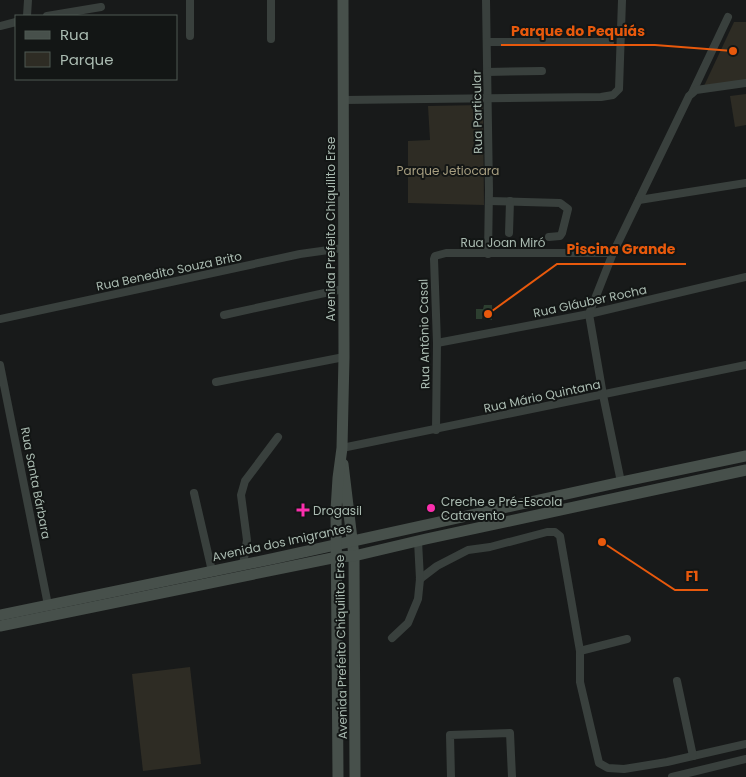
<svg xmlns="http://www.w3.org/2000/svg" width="746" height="777" viewBox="0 0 746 777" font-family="Poppins,sans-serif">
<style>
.green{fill:#2e2c24}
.water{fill:#2d3f30}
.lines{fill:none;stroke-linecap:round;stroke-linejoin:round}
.street{stroke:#39403d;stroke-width:8}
.secondary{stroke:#47504b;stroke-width:11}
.poi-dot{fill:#fb2fad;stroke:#131615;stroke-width:2}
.labels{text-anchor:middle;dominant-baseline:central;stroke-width:4;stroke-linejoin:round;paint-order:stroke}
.street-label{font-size:12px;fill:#aabbb1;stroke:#131615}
.park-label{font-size:12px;fill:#a79e80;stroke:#131615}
.poi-label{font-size:12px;fill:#aabbb1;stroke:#131615;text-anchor:start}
.leader{fill:none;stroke:#e8590c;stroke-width:2}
.callout-dot{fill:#e8590c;stroke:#131615;stroke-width:2}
.callout-label{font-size:14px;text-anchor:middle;font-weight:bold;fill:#e8590c;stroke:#131615;stroke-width:4;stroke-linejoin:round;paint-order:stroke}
</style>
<rect width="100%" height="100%" fill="#181a1a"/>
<g class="green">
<polygon points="734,22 746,22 746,80 704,86"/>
<polygon points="746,94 746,125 735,127 730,96"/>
<polygon points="483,105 484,205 408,203 408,141 430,140 428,106"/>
<polygon points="190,667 201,764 143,771 132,674"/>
</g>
<polygon class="water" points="484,305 492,305 492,320 484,319 483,315 482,319 476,319 476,309 483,309"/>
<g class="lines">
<g class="street">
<polyline points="486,0 489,190 488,254"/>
<polyline points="27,16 28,0"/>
<polyline points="47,16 101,7"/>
<polyline points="0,26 16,22"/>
<polyline points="190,36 190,0"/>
<polyline points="271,39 271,0"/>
<polyline points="487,42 610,42"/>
<polyline points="487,72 542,71"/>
<polyline points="692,93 728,17"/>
<polyline points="344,100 601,97 613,95 619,89 622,0"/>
<polyline points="639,200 746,183"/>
<polyline points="489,201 560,203 568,209 562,233 560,236 549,237"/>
<polyline points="509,233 510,201"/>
<polyline points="224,315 343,289"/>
<polyline points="0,319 300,254 343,248"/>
<polyline points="437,343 589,314 746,277"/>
<polyline points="0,365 48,605"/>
<polyline points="216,382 344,357"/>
<polyline points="436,430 437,343 434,259 435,256 446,253 613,253"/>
<polyline points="342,448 746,365"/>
<polyline points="621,482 603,395 589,314 613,253 689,96 696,90 746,83"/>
<polyline points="194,493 212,571"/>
<polyline points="243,565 247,540 241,495 245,481 278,437"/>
<polyline points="420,579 437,566 468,550 490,547 547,532 555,532 560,536 580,651 580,682 599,763 608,768 624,769 667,762 746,744"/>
<polyline points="392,638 408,623 418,599 420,579 418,541"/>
<polyline points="580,651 627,639"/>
<polyline points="677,681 693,756"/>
<polyline points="451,777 450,735 510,733 512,777"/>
<polyline points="672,777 746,759"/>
</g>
<g class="secondary">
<polyline points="343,464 354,556 355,777"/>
<polyline points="0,615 276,558 621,482 746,456"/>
<polyline points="0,626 337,557 354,556 426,539 746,470"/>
<polyline points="338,777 336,510 338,478 342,448 344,357 343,0"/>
</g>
</g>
<g class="poi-dot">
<circle cx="431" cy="508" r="5"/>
<path d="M300.5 502.5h5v5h5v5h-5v5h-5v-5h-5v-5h5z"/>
</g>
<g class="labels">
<g class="street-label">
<text transform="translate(477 112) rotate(-91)">Rua Particular</text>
<text transform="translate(330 229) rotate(-90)">Avenida Prefeito Chiquilito Erse</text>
<text x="503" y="242">Rua Joan Miró</text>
<text transform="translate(169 271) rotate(-12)">Rua Benedito Souza Brito</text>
<text transform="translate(590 301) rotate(-12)">Rua Gláuber Rocha</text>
<text transform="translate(424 334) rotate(-91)">Rua Antônio Casal</text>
<text transform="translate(542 396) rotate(-12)">Rua Mário Quintana</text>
<text transform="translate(36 483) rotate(79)">Rua Santa Bárbara</text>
<text transform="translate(282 542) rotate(-12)">Avenida dos Imigrantes</text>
<text transform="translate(341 647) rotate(-91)">Avenida Prefeito Chiquilito Erse</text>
</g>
<g class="park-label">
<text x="448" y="170">Parque Jetiocara</text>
</g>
<g class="poi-label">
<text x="441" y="501">Creche e Pré-Escola<tspan x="441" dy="14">Catavento</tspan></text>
<text x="313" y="510">Drogasil</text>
</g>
</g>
<path class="leader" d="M733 51L655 45H501M488 314L557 264H686M602 542L675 590H708"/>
<g class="callout-dot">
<circle cx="733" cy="51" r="5"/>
<circle cx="488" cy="314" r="5"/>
<circle cx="602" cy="542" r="5"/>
</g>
<g class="callout-label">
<text x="578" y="36">Parque do Pequiás</text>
<text x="621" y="254">Piscina Grande</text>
<text x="692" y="581">F1</text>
</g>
<rect x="15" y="15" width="162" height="65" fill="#131615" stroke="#4f5853"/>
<rect x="25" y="31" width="25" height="8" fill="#47504b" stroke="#4f5853"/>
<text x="60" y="40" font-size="15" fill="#aabbb1">Rua</text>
<rect x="25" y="52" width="25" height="15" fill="#2e2c24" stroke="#4f5853"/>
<text x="60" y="65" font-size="15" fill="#aabbb1">Parque</text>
</svg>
